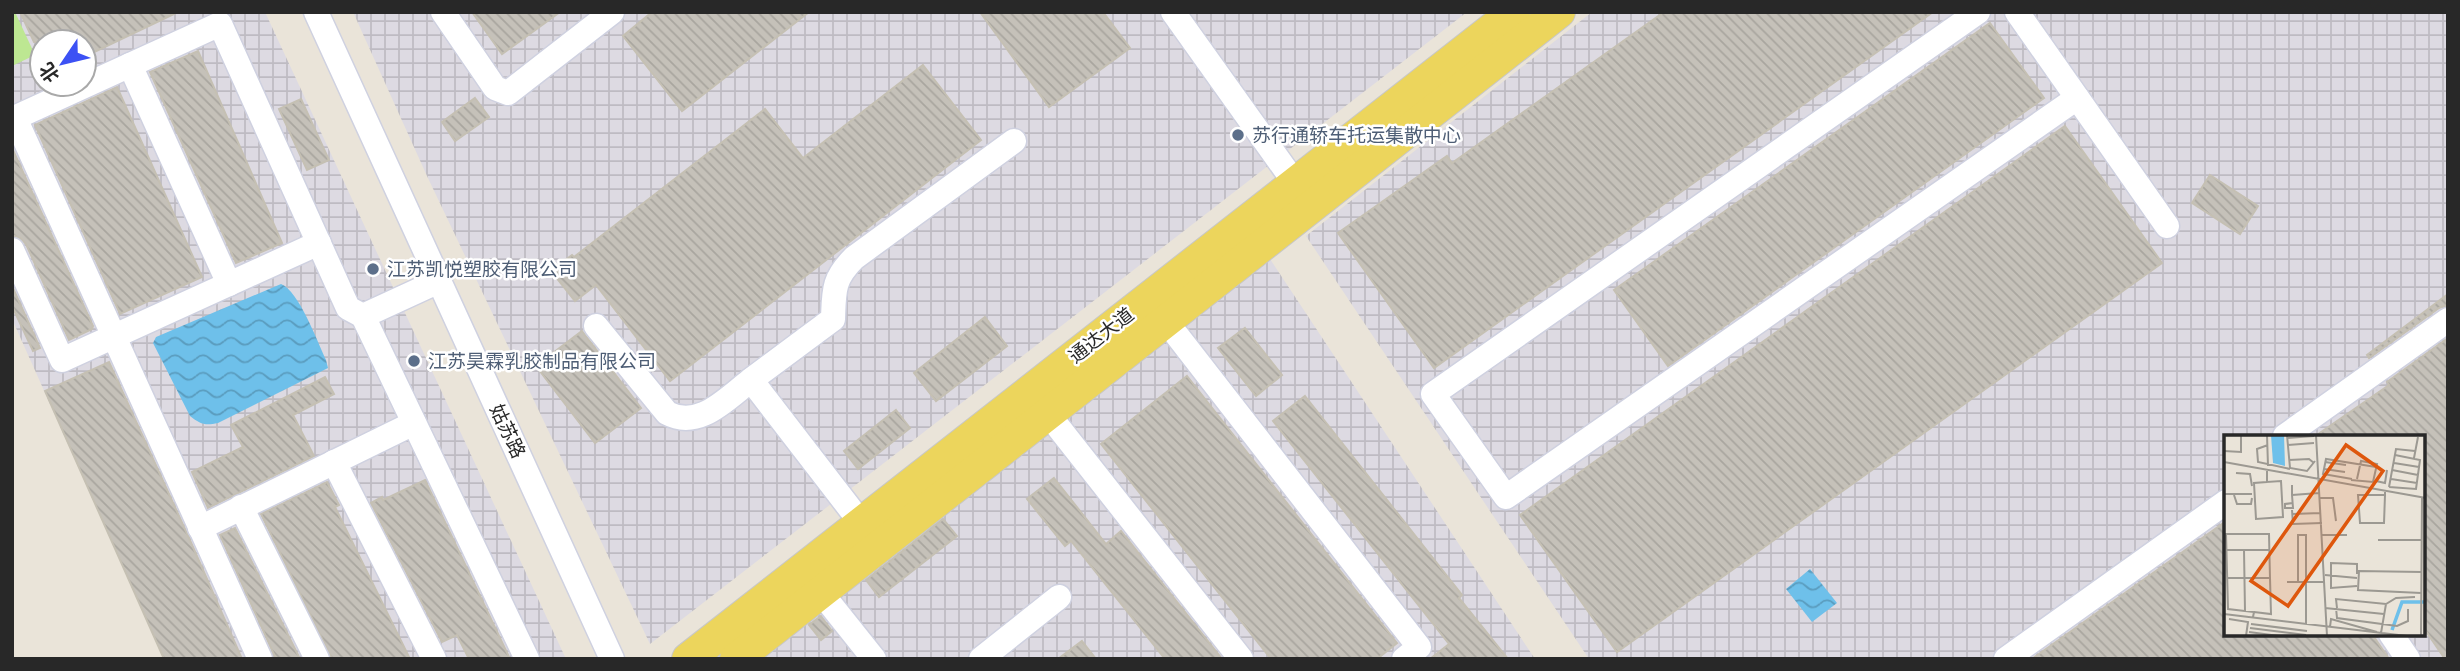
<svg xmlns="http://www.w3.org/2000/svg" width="2460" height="671" viewBox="0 0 2460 671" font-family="'Noto Sans','Noto Sans SC',sans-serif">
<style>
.industrial{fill:url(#industrial-grid);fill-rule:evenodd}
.pitch{fill:#bde792}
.water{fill:url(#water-waves)}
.building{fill:url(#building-back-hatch);stroke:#c5c0b3;stroke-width:2}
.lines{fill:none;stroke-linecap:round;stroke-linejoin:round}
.minor-casing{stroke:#cfd1e0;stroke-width:27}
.major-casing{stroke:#c7c7c7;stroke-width:34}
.minor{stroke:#fff;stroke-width:24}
.major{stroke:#ecd55c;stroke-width:32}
.service-dot{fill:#5c6f8a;stroke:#fff;stroke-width:2.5}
.labels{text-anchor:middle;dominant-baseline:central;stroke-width:5;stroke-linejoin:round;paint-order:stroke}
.service-label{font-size:19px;fill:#4e5e75;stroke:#fff;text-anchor:start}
.street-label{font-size:19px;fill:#282828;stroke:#fff}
.inset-river{fill:none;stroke:#6ec0ea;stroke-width:3.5}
.inset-road{fill:none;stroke:#9c9992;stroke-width:2}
.view{fill:#de570d;fill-opacity:0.15;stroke:#de570d;stroke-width:3.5}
.inset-edge{fill:none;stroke:#282828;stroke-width:3.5}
</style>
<defs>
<pattern id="industrial-grid" width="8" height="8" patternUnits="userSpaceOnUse" patternTransform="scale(1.75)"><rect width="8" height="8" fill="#dddae2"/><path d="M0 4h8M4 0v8" fill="none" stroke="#bebbc2"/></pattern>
<pattern id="water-waves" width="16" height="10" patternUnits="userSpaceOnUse" patternTransform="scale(1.75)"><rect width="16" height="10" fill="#6ec0ea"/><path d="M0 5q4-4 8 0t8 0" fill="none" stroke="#5a9cbe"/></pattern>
<pattern id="building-back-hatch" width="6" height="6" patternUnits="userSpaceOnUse" patternTransform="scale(1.75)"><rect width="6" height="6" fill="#c5c1b9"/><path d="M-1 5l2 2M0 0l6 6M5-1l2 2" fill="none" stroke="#a9a69f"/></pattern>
</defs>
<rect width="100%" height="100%" fill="#eae4d9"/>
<g class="industrial">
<path d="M12,12H265L566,659H164L12,319ZM42,42H84V84H42Z"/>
<polygon points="353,12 1467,12 650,644 427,176"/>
<path d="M1592,12H2448V659H1589L1306,236ZM2226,436H2423V634H2226Z"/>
<polygon points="1270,259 1535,659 759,659"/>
</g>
<polygon class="pitch" points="12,12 15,12 35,55 12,66"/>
<g class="water">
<path d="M281,284C299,291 317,341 326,360L328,368L218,423C205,426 200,424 190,416L153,343L156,337Z"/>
<polygon points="1810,569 1837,603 1812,622 1786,589"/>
</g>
<g class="building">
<polygon points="20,12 178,12 84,57 84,42 34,42"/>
<polygon points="472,12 560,12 502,54"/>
<polygon points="652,12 809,12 682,111 623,36"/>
<polygon points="980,12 1103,12 1130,48 1049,107"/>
<polygon points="1664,12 1933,12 1434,368 1338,233 1447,156 1452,163"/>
<polygon points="1990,23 2044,98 1668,366 1614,290"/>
<polygon points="198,51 282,243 236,263 150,72"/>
<polygon points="923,65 981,140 670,381 596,285 575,301 551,271 572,255 574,257 765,109 803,158"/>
<polygon points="117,87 202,277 120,314 35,125"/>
<polygon points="475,98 489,117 455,141 442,122"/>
<polygon points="301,99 329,160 307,170 279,109"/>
<polygon points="2065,126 2162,263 1617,652 1520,515"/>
<polygon points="12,148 93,326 92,329 69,340 26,244 20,238 12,235"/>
<polygon points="2210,175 2258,206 2240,234 2192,203"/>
<polygon points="12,286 40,348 33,351 12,306"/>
<polygon points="2448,294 2448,305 2439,308 2369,358 2367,355"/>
<polygon points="985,317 1007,346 936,401 914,373"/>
<polygon points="1245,328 1282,375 1256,396 1218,348"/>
<polygon points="582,331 641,408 595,443 536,366"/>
<polygon points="2448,338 2448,659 2445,659 2423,627 2423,437 2314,437 2389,385 2387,382"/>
<polygon points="109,362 189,538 242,659 164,659 45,391"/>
<polygon points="1187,376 1397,643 1377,659 1271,659 1101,444"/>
<polygon points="325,377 334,394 293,415 314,456 208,508 192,472 243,447 231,425"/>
<polygon points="1305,396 1462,595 1459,598 1508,659 1430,659 1449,644 1273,421"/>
<polygon points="896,410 910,428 858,469 844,451"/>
<polygon points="1054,478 1106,544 1121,531 1222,659 1165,659 1071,541 1065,546 1027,499"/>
<polygon points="425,480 510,659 469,659 457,635 442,642 371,503 382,497 383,500"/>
<polygon points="327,482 339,505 335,507 410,659 332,659 261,514"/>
<polygon points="943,519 957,536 879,597 866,580"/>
<polygon points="2225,522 2225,634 2372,634 2389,659 2032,659"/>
<polygon points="235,528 300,659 276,659 220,535"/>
<polygon points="821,616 832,631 821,640 809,625"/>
<polygon points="1082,641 1096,659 1058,659"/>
</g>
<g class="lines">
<defs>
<g id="minor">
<polyline points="316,12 612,659"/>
<polyline points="443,12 495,88 508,93 612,12"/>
<polyline points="1173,12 1305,197"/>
<polyline points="1978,12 1433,394 1506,497 2077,98"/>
<polyline points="2017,12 2167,226"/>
<polyline points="130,65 229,284"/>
<polyline points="15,118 260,659"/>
<polyline points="12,119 220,24 348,308 363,316 439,281"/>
<polyline points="12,250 62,360 319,243"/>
<polyline points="1155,307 1419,647 1404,659"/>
<polyline points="363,316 527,659"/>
<path d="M596,326L667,413C699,430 726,399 751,380"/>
<polyline points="1037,400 1241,659"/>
<polyline points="2285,436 2448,320"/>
<polyline points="334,462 434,659"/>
<polyline points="241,507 317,659"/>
<polyline points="200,528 414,423"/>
<path d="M872,537L751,380L833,319C834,290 833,279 854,258L1014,141"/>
<polyline points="811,580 874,659"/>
<polyline points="2391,634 2408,659"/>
<polyline points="981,659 1059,597"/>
<polyline points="2006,659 2226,502"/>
</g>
<g id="major">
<polyline points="688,659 1514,12"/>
<polyline points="736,659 1559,12"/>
</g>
</defs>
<use href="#minor" class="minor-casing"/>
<use href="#major" class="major-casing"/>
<use href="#minor" class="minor"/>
<use href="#major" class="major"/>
</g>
<g class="service-dot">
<circle cx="1238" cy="135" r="7"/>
<circle cx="373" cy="269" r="7"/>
<circle cx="414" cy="361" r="7"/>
</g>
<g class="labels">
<g class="service-label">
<text x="1252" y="135">苏行通轿车托运集散中心</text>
<text x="387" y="269">江苏凯悦塑胶有限公司</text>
<text x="428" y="361">江苏昊霖乳胶制品有限公司</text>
</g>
<g class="street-label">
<text transform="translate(1101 335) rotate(-38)">通达大道</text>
<text transform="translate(508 431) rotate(65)">姑苏路</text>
</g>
</g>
<g transform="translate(2224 435)">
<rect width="201" height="201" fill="#eae4d9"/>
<path d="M47,0H60L61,31L49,28Z" fill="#6ec0ea"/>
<path class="inset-river" d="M168,195L178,167H202"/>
<path class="inset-road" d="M43,0L44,31M63,0L66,33L83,36L91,26M92,0L103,201M63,3L90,1M44,10L33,14L34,27L66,34M64,10L90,8M0,16L17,17V0M190,23L194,2M65,25L85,24L90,28M0,27L202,63M101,27L122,30M170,28L195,32M100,34L121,37M43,35V47L57,46L59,82L32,84L30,48L43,47M168,35L194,40M12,38L26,39L28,51M128,44L99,39L102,24L152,32M167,44L193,48M127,45L149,47L153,29L137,26L133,44M152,46L161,48L163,35M68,50V60L69,73H61V69L69,68M165,52L192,54L196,25L171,20M165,52L172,14L191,16M0,59H28M10,60L13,69H27L28,63M68,60L95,58M161,60H134L136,88H160L161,60V56M95,63H109L112,86M68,75L69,89L98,88M68,79L97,78M97,100H123M154,105H198M3,115H46M20,115L21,176M101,140L133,143M3,143H46L45,99H2L4,174L30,177L29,182M63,147H101M74,147V100H82V189M133,151L107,153V128L133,129V139M197,158L134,155L135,136L198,137M101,173L160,179M112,173L113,183L173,191L184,186V174M113,173L112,164L162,169L172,163L191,162M30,177L47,179L46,143M0,179L183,201M5,184L24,187L22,201M27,189L83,196M106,192L107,184L153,197M26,193L82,200M25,197L55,201M157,198L162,169M197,201L198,63"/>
<path class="view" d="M122,10L159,36L64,171L27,146Z"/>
<rect width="201" height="201" class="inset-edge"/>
</g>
<rect width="2460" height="671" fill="none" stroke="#282828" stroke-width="28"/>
<g transform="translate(63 63) rotate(235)"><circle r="33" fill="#ffffff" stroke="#a9a9a9" stroke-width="2"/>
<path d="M0-5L12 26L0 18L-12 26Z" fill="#3c51f4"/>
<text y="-10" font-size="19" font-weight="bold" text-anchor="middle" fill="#282828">北</text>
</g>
</svg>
